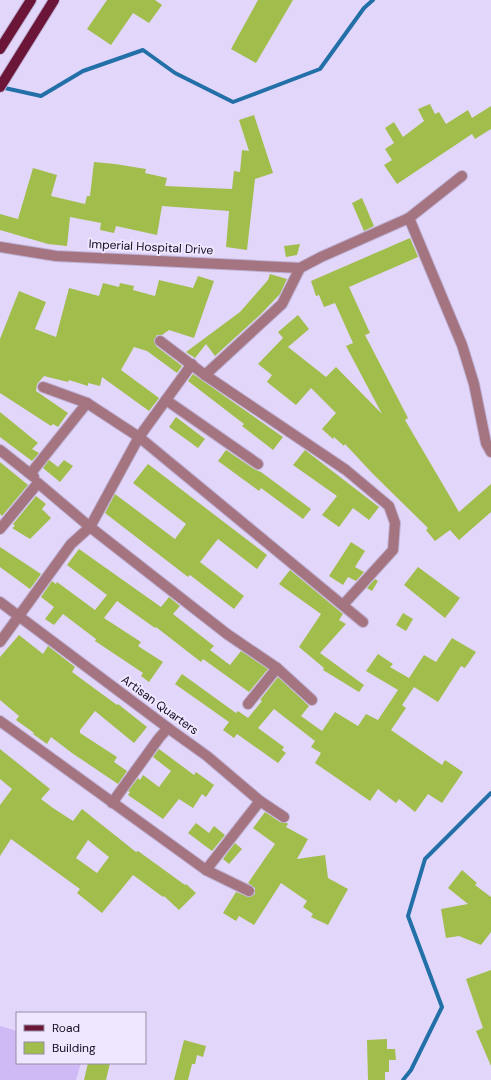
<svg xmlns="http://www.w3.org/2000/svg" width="491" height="1080" viewBox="0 0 491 1080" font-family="'DM Sans',sans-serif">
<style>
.green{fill:#d0baf5}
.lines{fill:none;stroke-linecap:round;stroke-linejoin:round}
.stream{stroke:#2270a7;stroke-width:4}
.building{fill:#a1bd4c;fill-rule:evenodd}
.street-casing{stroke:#beb1d3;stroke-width:12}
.primary-casing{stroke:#beb1d3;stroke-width:12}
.street{stroke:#a57481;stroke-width:10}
.primary{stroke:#6b1638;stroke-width:10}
.labels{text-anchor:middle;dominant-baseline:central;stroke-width:4;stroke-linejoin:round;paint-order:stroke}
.street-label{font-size:12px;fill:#140b1f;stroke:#efe6ff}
</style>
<rect width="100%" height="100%" fill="#e3d6fb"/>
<polygon class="green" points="0,1026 17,1031 17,1063 81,1063 76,1080 0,1080"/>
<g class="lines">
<g class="stream">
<polyline points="0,87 41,96 83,71 143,50 175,73 233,102 320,69 364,8 373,0"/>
<polyline points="403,1080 411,1070 442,1007 408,916 425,859 491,793"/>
</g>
</g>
<g class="building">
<polygon points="107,0 155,0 162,5 149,23 133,13 111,45 87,29"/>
<polygon points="258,0 293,0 256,63 231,49"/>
<polygon points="430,104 435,114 439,112 446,124 468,110 472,118 491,106 491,129 475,139 472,134 397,184 384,165 392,160 385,149 394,143 385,128 394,122 403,137 424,121 418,109"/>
<polygon points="254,115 273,173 255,179 247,250 226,247 229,211 162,206 157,235 116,226 114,233 100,230 101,223 70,217 67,246 48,244 0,230 0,214 18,219 33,168 57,175 51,196 85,204 87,196 90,196 94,162 115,164 146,169 145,173 167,178 165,186 232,189 234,171 240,172 242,150 249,151 239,120"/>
<polygon points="362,198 374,226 364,231 352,203"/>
<polygon points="410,238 418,257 349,287 370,333 365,335 408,418 405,420 459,512 491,484 491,512 459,540 450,530 435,541 426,530 428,528 373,474 345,444 344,446 334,437 333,439 322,429 336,413 311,388 296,405 267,382 272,375 258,364 283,338 278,332 298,315 309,329 288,347 326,377 336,367 382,414 346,346 353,343 335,303 324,307 319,295 316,296 311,281"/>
<polygon points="300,244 297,255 286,257 284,246"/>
<polygon points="270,274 287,279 280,294 261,314 215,356 206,344 195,358 186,352 240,312 268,280"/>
<polygon points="198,276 214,281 194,338 169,330 162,335 157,335 154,340 156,346 182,366 177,373 147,351 134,347 121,370 159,398 149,411 102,377 100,386 88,383 88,386 69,380 68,382 44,376 37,384 36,391 68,413 58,427 53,424 51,426 0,393 0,339 19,291 46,302 35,329 56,337 69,288 99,296 103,283 119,287 120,283 134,286 133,290 155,296 159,280 193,288"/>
<polygon points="193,374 283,437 273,450 242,426 244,424 188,381"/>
<polygon points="0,412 38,443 32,449 39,453 32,461 0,437"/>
<polygon points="176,417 205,439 198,448 169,427"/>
<polygon points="226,450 254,469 261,472 311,509 303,519 261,488 259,491 218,461"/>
<polygon points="305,450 379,507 369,520 353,508 339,527 322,515 337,496 293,465"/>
<polygon points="49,460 58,467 64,460 73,466 60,482 43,468"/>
<polygon points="0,462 28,485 2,516 0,514"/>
<polygon points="148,464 267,555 257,569 218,539 200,562 244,596 234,609 190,575 188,577 105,513 115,494 175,539 186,524 133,483"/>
<polygon points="36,496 46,504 42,509 51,518 30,539 12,528 15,526 13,524"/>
<polygon points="351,542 365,551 355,567 364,572 356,581 348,577 343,585 329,576"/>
<polygon points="0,547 41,574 30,589 0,567"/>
<polygon points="79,549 161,607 169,597 180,606 173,614 214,646 210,650 230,665 241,651 268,669 249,692 203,659 201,662 156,627 155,628 117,601 104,618 141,642 138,646 163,662 149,682 141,676 143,673 95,641 96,639 63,614 54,625 45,619 54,607 41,597 52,581 56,584 57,582 95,610 107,595 67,565"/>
<polygon points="418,567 460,598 445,618 404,585"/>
<polygon points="290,570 343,614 339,620 346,624 320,653 364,685 359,692 323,670 324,668 299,647 321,614 279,584"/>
<polygon points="375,579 378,581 372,591 367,588"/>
<polygon points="403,613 413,619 406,631 396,625"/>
<polygon points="19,635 43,654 48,646 75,667 72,672 117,705 118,704 147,727 134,743 95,711 80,730 80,733 117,757 114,762 127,771 118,784 72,753 51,737 47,744 33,734 34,733 16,720 19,716 0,700 0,657"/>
<polygon points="452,638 476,652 465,668 461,666 438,702 414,687 402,705 406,708 391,730 442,765 445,760 463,772 442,803 428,794 415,812 399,799 396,803 378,789 370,801 315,763 321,753 311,747 315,741 274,709 258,728 284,747 282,750 286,753 278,763 237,734 234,738 223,730 229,722 175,684 182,674 236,713 238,711 248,718 262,701 260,700 278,677 309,706 301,716 322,731 335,712 358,726 366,714 378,720 398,690 366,671 378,654 393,664 390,667 409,678 424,655 436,662"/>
<path d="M0,749L50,789L41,799L53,808L73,821L82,809L136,852L138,851L185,885L186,884L196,893L179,910L164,896L163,897L133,875L102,913L77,893L80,889L11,839L0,856V805L12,789L0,779ZM88,840L109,857L97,873L76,858Z"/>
<polygon points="159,749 194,775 196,772 214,785 206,797 202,794 193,808 179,799 163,819 128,795 130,792 128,791 138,778 140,780 143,775 159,787 171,771 153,757"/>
<polygon points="265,812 280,822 287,823 288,824 286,827 308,839 297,859 325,855 328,878 348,889 328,925 311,917 313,914 303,907 307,901 281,883 254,925 239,916 236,921 223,913 236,892 249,897 255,894 255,888 248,883 275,844 253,828"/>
<polygon points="196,823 209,833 214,826 225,835 212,851 188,833"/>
<polygon points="235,843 242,849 229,864 223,859"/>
<polygon points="462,870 477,883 475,885 491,897 491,932 481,945 459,936 446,938 441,909 468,904 448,888"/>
<polygon points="491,970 491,1066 476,1031 483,1028 466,979"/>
<polygon points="387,1039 387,1049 395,1049 396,1060 389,1060 389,1072 385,1072 385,1080 368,1080 367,1040"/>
<polygon points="184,1040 206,1046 203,1057 197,1055 195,1064 192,1064 188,1080 174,1080"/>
<polygon points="88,1063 110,1063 106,1080 84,1080"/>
</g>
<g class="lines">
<defs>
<g id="street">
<polyline points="409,218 462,345 474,384 486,443 491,452"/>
<polyline points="0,247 56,256 300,268"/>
<polyline points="160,341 205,375 346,470 389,506 395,523 393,550 343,605"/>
<polyline points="205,375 282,304 300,268 321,257 409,218 462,176"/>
<polyline points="166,400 258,464"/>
<polyline points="87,403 139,437 363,622"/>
<polyline points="0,450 34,477"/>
<polyline points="31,473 87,403 43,387"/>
<polyline points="0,529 38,483 90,527 227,634 277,668 312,700"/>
<polyline points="0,602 168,728 207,756 260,801 284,817"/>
<polyline points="0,642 71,544 90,527 139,437 192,364"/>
<polyline points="248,704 277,668"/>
<polyline points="0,721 206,870 249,891"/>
<polyline points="112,803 159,738 168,728"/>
<polyline points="206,870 260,801"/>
</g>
<g id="primary">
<polyline points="0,49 31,0"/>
<polyline points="0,87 54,0"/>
</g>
</defs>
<use href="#street" class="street-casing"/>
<use href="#primary" class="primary-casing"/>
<use href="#street" class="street"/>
<use href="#primary" class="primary"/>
</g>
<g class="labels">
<g class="street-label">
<text transform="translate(151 247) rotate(3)">Imperial Hospital Drive</text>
<text transform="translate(160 705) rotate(36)">Artisan Quarters</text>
</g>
</g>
<rect x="16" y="1012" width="130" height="52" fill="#efe6ff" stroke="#978ea5"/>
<rect x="24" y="1025" width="20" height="6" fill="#6b1638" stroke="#978ea5"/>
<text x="52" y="1032" font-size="12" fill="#140b1f">Road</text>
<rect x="24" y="1042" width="20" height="12" fill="#a1bd4c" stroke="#978ea5"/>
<text x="52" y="1052" font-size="12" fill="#140b1f">Building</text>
</svg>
